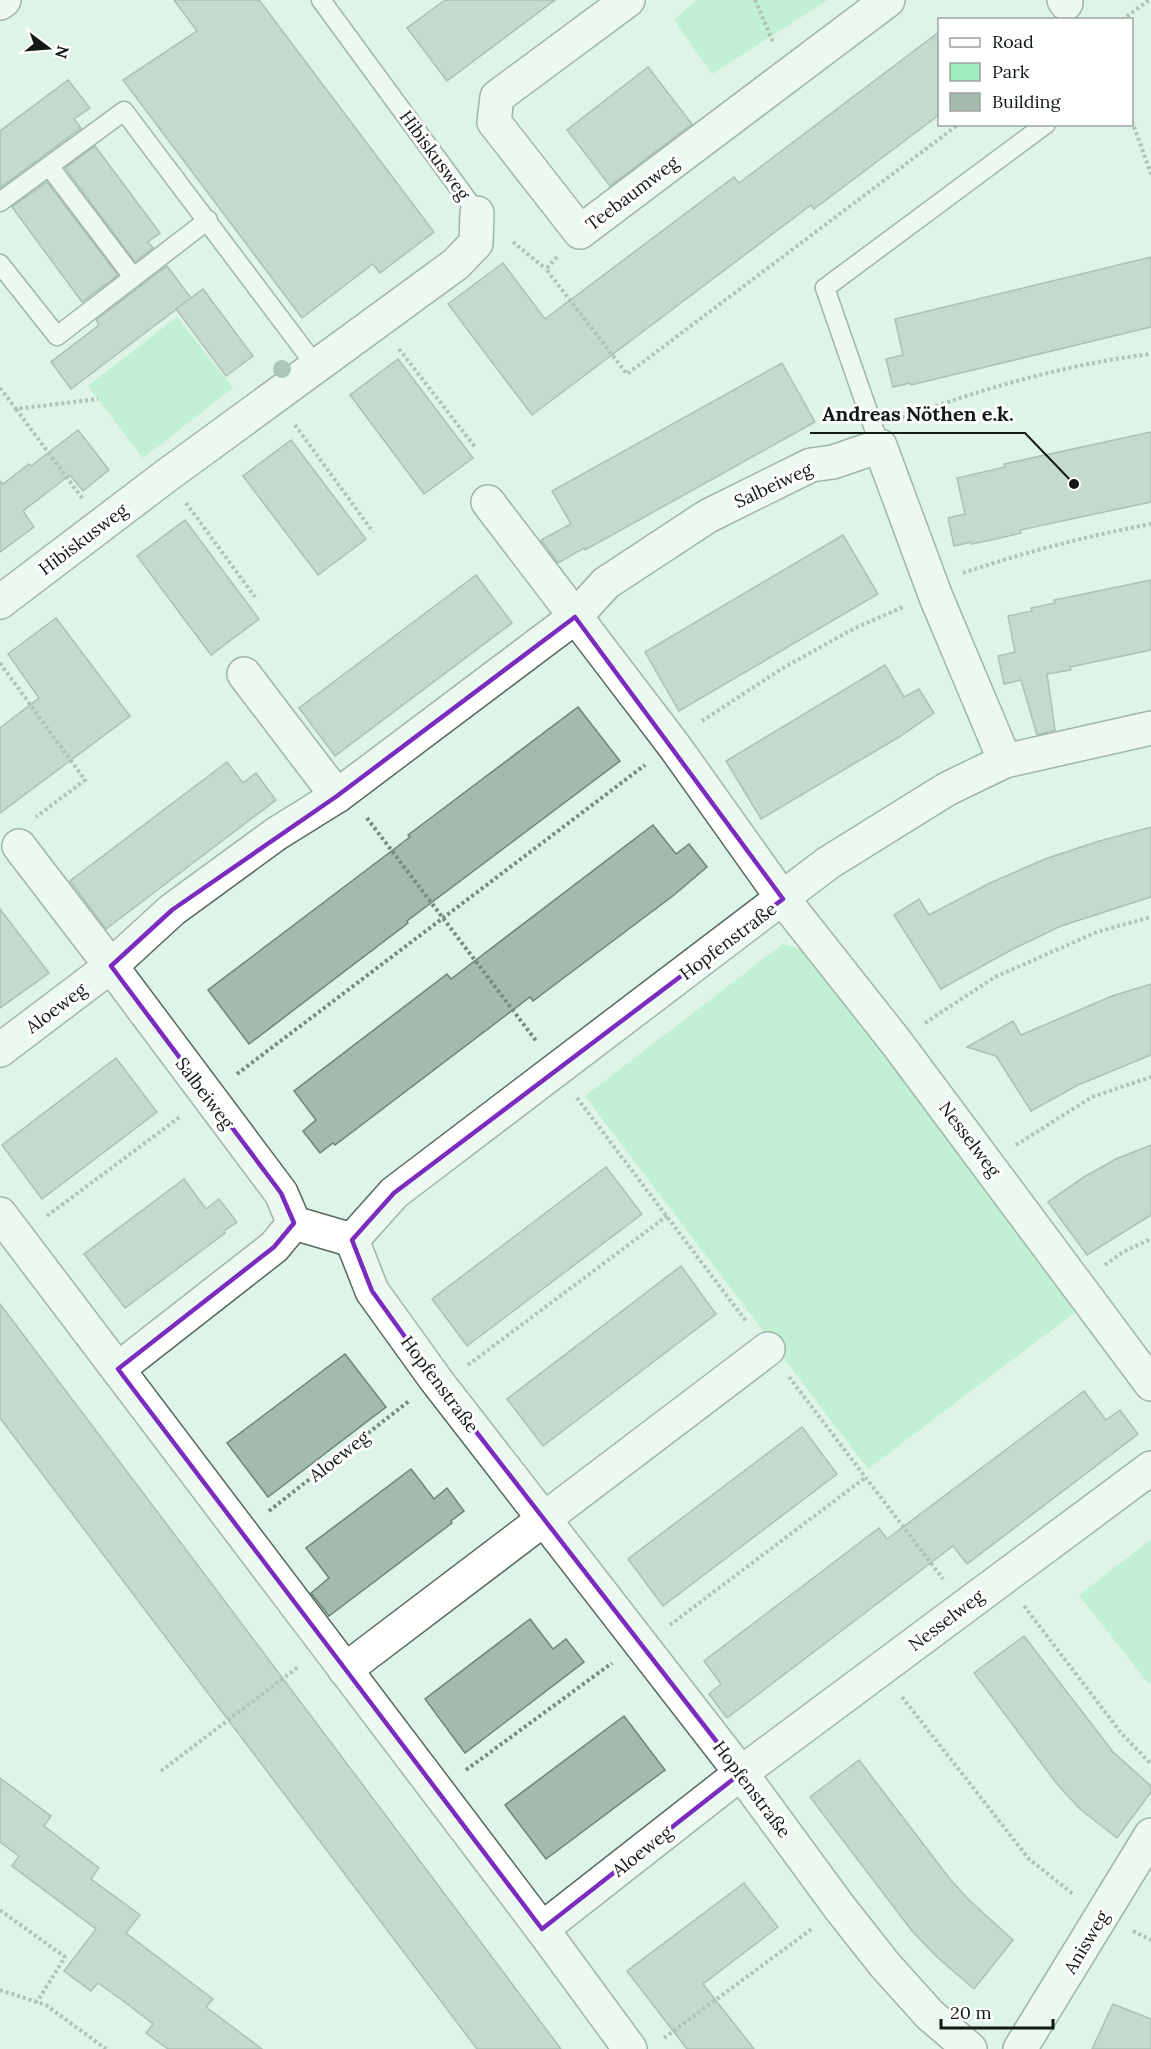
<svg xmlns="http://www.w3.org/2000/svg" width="1151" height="2049" viewBox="0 0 1151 2049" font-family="Lora,serif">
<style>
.green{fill:#a0ecc1}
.building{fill:#a4baad;stroke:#6f8377;stroke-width:1.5}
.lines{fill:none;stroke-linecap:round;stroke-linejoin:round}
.service-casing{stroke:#55695d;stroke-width:21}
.minor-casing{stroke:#55695d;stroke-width:36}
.path{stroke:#79897f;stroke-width:4;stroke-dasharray:3 3;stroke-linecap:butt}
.service{stroke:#fff;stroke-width:18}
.minor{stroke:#fff;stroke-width:33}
.tree{fill:#6e907e}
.marked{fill:none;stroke:#7b2cbf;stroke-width:4.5;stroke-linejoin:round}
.labels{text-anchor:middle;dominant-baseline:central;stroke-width:6;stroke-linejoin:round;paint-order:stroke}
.street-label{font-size:18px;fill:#121a15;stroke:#fff}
.leader{fill:none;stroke:#121a15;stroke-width:2}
.callout-dot{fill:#121a15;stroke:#fff;stroke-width:2}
.callout-label{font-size:20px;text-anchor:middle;font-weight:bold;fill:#121a15;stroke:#fff;stroke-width:6;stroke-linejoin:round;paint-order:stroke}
</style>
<rect width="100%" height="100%" fill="#ddf4e6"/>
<g class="green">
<polygon points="696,0 828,0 712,74 674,20"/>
<polygon points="177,317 233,388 143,458 88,386"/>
<polygon points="783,944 797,948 816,962 1077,1311 868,1469 585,1096"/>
<polygon points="1151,1540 1151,1681 1148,1683 1079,1595"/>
</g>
<g class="building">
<polygon points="174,0 259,0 434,232 380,273 373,264 302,318 123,80 197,31"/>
<polygon points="445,0 555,0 447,81 407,28"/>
<polygon points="939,32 939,115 814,209 811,205 532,415 448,304 503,263 545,319 734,177 739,183"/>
<polygon points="648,67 692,124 610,186 567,130"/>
<polygon points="68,80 90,108 74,119 81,128 0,188 0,131"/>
<polygon points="95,146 160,233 148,242 153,248 135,262 65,168"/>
<polygon points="47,182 118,275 82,302 12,207"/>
<polygon points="1151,257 1151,327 911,385 910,383 893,387 886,359 903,355 895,319"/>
<polygon points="167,266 191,298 71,389 51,362 99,325 96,320"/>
<polygon points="203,289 253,356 226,376 176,309"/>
<polygon points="398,359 473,458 424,494 350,395"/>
<polygon points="782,363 815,422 585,550 584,548 558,563 541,540 571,524 552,491"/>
<polygon points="78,430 109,470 83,491 70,475 23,511 34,527 0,552 0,481 3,484 29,464 31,466"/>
<polygon points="1151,432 1151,502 1020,530 1021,533 996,539 971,544 971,542 954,546 948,518 965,514 957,478 1005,467 1004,464"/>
<polygon points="291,440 366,539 318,575 243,476"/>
<polygon points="185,520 259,619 211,655 137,556"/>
<polygon points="843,535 878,594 679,711 645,652"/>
<polygon points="476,575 512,623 335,756 299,708"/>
<polygon points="1151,580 1151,650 1070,667 1071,670 1047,674 1055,730 1037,735 1021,680 1004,684 998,656 1015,652 1008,616 1032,611 1031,608 1055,603 1054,600"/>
<polygon points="56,618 130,716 0,813 0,728 39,698 8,654"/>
<polygon points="885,665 904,697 919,689 934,713 899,737 761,819 726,761"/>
<polygon points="578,707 620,761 407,921 408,923 249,1044 208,990 410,837 408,835 428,820"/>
<polygon points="227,762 243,783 256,773 276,800 106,929 70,881"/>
<polygon points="653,825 676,854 689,844 707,867 674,895 533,1001 530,997 335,1145 333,1143 320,1153 303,1131 316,1120 294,1091 447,974 451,979"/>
<polygon points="1151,827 1151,897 1061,926 1011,950 941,989 894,915 919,899 929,915 990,883 1045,859 1096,842"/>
<polygon points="0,909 49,973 0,1008"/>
<polygon points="1151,984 1151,1055 1078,1085 1031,1111 996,1056 967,1047 1013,1021 1021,1035 1112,996"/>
<polygon points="116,1058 157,1112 42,1199 2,1145"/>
<polygon points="1151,1145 1151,1215 1087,1255 1048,1202 1084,1177 1116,1159"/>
<polygon points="606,1167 642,1214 467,1346 432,1299"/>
<polygon points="184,1179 206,1209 219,1199 237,1222 224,1231 225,1233 125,1308 84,1254"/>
<polygon points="681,1266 716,1314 543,1446 507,1399"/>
<polygon points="0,1304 212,1584 561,2049 477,2049 0,1418"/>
<polygon points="345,1354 386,1407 268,1497 227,1443"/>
<polygon points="1084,1391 1106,1420 1120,1410 1138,1434 967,1564 953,1546 727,1718 709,1694 721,1684 704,1661 879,1528 887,1539"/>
<polygon points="802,1427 837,1474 663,1606 628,1559"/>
<polygon points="411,1469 434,1499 447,1488 464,1511 451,1521 452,1523 329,1616 311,1593 329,1578 306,1548"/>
<polygon points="530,1619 553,1649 566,1639 584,1662 465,1753 425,1699"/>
<polygon points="1024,1636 1113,1752 1151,1786 1151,1792 1117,1838 1080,1809 1057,1784 974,1673"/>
<polygon points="624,1716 665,1770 546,1859 505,1805"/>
<polygon points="859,1760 950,1879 969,1900 1013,1940 974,1989 938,1958 912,1931 810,1797"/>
<polygon points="0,1778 51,1816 44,1826 99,1868 91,1879 140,1915 126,1933 213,1999 206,2007 262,2049 168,2049 146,2033 153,2024 126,2003 98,1983 91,1991 64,1971 96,1929 12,1866 19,1856 0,1842"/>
<polygon points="744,1883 778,1927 703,1984 754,2049 687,2049 627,1971"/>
<polygon points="1113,2004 1151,2019 1151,2049 1092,2049"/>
</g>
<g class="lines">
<defs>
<g id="service">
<polyline points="321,0 477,213"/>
<polyline points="49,166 133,277"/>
<polyline points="0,202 124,111 316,366"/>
<polyline points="0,264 57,336 208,220"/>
<polyline points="880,446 825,288 1046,124"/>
</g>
<g id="minor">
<polyline points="628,0 497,97 494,122 580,232 888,0"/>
<polyline points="1064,0 1066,3"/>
<polyline points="0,3 4,0"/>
<polyline points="488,502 675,747 783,899 896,1042 1151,1384"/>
<polyline points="0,602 166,476 456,264 476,243 477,213"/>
<polyline points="244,674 337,796"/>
<polyline points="19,846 111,966 281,1193 294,1223"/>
<polyline points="0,1050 111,966 172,910 276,834 337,796 575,617 606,583 708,516 811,465 833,462 880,446 936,597 1005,761"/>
<polyline points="0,1214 542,1929"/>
<polyline points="294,1223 352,1240"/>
<polyline points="118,1369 274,1247 294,1223"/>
<polyline points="345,1670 768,1349"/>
<polyline points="630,2049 542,1929 741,1773 1151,1468"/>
<polyline points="970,2049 930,2015 885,1965 840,1908 741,1773 436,1380 372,1291 352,1240 394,1193 828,863 947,789 1005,761 1151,728"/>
<polyline points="1020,2049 1151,1835"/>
</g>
</defs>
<use href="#service" class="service-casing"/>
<use href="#minor" class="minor-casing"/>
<g class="path">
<polyline points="755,0 773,42"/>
<polyline points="1122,20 1149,0"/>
<polyline points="1132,121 1151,174"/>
<polyline points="513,242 546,269"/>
<polyline points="557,257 546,269 627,374 959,124"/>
<polyline points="399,349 475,447"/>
<polyline points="0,388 16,409 98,399"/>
<polyline points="16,409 82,498"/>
<path d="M902,418C982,389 1066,364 1151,354"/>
<polyline points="295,425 373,532"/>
<polyline points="186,503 255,597"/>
<path d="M963,573C1025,552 1087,536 1151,524"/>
<polyline points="0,663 85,780 36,817"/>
<polyline points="702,721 783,668 853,629 903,607"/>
<polyline points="367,818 537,1042"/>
<polyline points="925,1023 995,977 1097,932 1151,917"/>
<polyline points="237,1074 645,765"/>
<polyline points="577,1098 746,1321"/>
<polyline points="1016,1145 1092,1097 1151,1077"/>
<polyline points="47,1216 181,1116"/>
<polyline points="1105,1265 1123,1252 1151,1239"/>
<polyline points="468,1365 667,1216"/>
<polyline points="789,1377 943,1579"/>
<polyline points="269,1511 409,1401"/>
<polyline points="1024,1606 1122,1734 1151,1764"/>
<polyline points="670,1625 866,1477"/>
<polyline points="902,1697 1029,1859 1073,1894"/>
<polyline points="466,1770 612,1663"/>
<polyline points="161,1771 298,1667"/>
<polyline points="0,1910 65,1957 37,2002"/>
<polyline points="1133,1931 1151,1940"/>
<polyline points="0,1990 46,2005 106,2049"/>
<polyline points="664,2038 813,1928"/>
</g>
<use href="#service" class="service"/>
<use href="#minor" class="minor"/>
</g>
<circle class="tree" cx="282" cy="369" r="9"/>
<path d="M0 0H1151V2049H0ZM575,617L783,899L394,1193L352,1240L372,1291L436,1380L741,1773L542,1929L118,1369L274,1247L294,1223L281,1193L111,966L172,910L337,796Z" fill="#ddf4e6" fill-opacity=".55" fill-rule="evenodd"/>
<path class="marked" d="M575,617L783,899L394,1193L352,1240L372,1291L436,1380L741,1773L542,1929L118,1369L274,1247L294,1223L281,1193L111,966L172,910L337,796Z"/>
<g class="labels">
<g class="street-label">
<text transform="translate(435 155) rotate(54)">Hibiskusweg</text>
<text transform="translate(632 193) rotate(-37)">Teebaumweg</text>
<text transform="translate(773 485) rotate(-25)">Salbeiweg</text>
<text transform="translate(83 539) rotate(-37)">Hibiskusweg</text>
<text transform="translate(728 941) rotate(-37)">Hopfenstraße</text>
<text transform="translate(56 1008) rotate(-37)">Aloeweg</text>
<text transform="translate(205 1093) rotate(53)">Salbeiweg</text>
<text transform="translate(970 1139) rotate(53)">Nesselweg</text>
<text transform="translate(440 1384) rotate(53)">Hopfenstraße</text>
<text transform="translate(339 1456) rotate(-38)">Aloeweg</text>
<text transform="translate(946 1620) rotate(-37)">Nesselweg</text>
<text transform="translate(752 1789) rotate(53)">Hopfenstraße</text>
<text transform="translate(642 1851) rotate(-38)">Aloeweg</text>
<text transform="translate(1086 1942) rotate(-59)">Anisweg</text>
</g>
</g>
<path class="leader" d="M1074 484L1025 433H810"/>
<circle class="callout-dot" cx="1074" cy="484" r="6"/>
<g class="callout-label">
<text x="918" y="421">Andreas Nöthen e.k.</text>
</g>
<rect x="938" y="18" width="195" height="108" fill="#ffffff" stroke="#a0a3a1" stroke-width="1.5"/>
<rect x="950" y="38" width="30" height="9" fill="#ffffff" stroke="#a0a3a1" stroke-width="1.5"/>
<text x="992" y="48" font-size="18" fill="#121a15">Road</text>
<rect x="950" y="63" width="30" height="18" fill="#a0ecc1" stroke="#a0a3a1" stroke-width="1.5"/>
<text x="992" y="78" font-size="18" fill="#121a15">Park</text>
<rect x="950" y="93" width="30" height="18" fill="#a4baad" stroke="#a0a3a1" stroke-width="1.5"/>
<text x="992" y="108" font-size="18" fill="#121a15">Building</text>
<g transform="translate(48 48) rotate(106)" stroke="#ffffff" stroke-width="4.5" paint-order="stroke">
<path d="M0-4.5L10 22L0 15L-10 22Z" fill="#121a15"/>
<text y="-9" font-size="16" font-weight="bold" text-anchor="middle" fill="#121a15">N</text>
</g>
<path d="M941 2019v9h112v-9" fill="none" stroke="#121a15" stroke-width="3"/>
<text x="950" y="2019" font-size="18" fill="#121a15" stroke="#ffffff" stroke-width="4.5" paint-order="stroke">20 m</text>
</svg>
